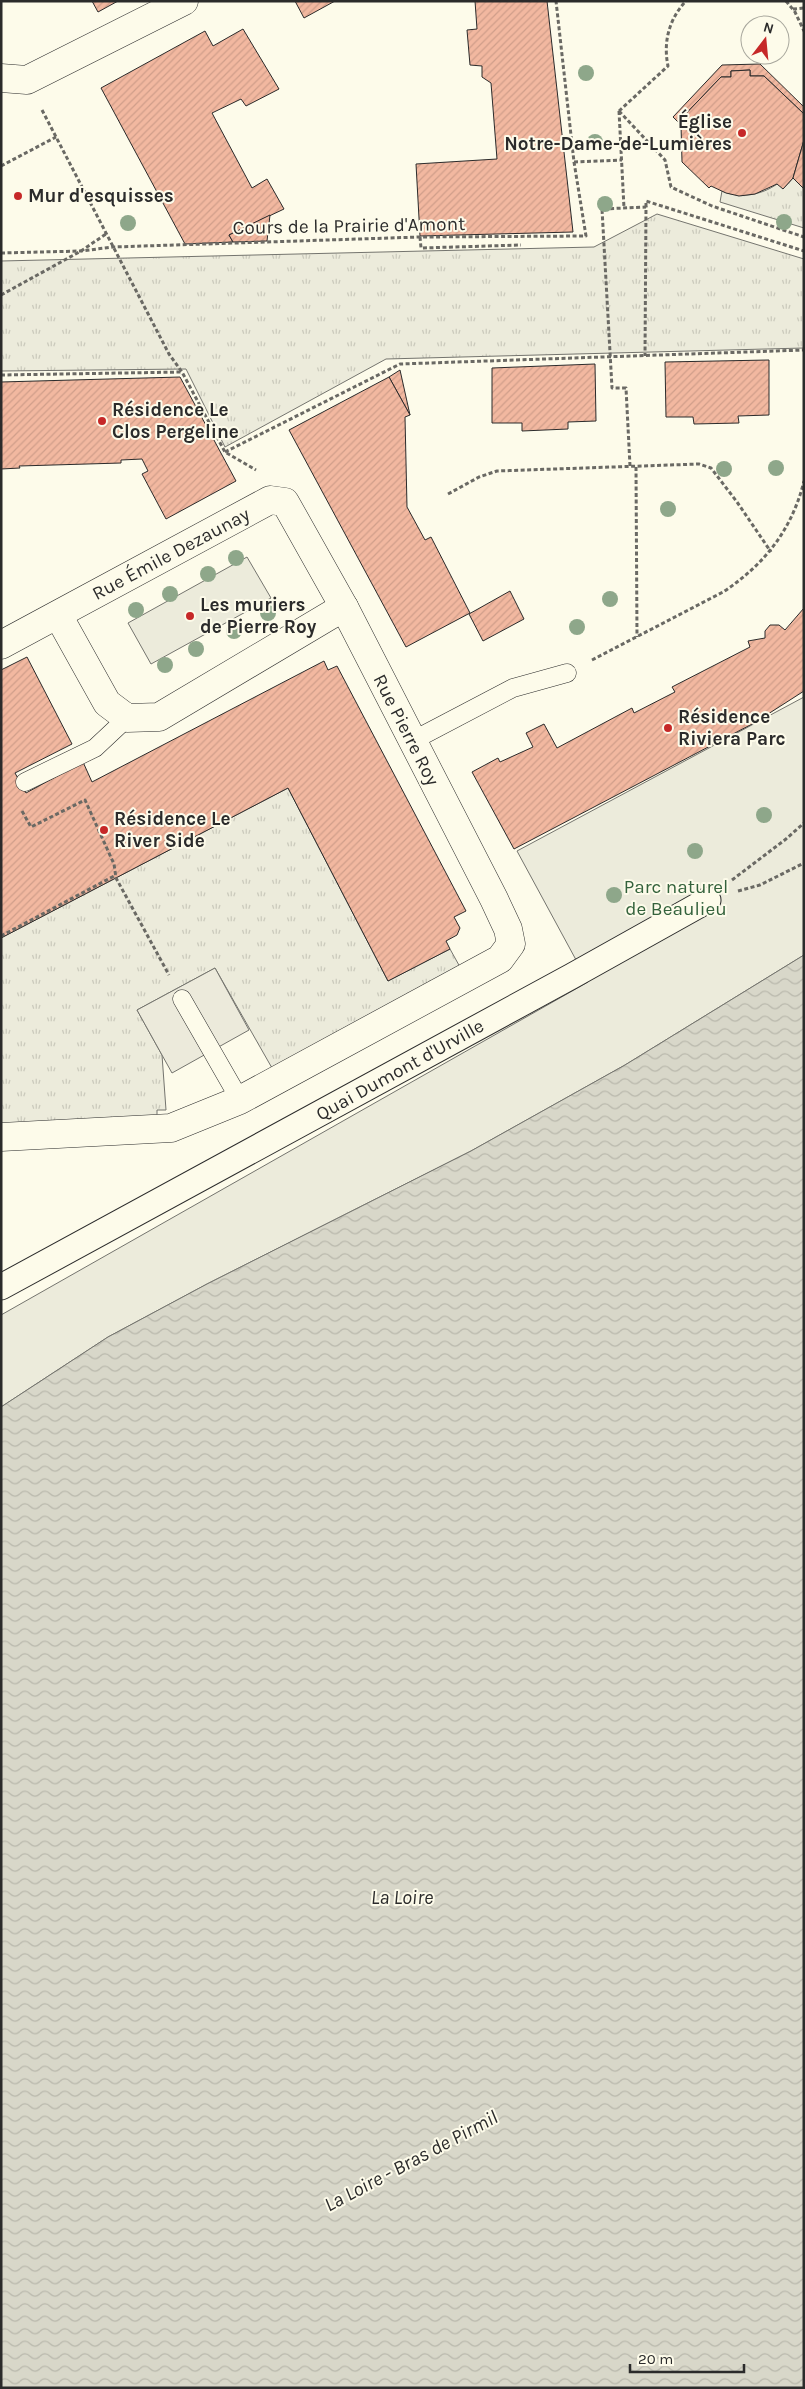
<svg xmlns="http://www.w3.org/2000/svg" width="805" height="2389" viewBox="0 0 805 2389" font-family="Karla,sans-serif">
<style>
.grass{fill:url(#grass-tufts);stroke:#74746e}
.park{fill:#ecebdb;stroke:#74746e}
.parking{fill:#eceadb;stroke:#74746e}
.water{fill:url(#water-waves);stroke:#74746e}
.building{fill:url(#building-hatch);stroke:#2b2b2b}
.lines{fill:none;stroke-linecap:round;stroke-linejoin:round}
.service-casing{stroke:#2b2b2b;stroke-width:19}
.pedestrian-casing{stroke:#2b2b2b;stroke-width:27}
.minor-casing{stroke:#2b2b2b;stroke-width:29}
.path{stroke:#6a6964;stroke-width:3;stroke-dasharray:4 2.5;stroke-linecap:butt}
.service{stroke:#fdfbea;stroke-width:18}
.pedestrian{stroke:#fdfbea;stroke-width:25}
.minor{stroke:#fdfbea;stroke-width:28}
.tree{fill:#8ea78a}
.poi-dot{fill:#c62828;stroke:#fdfbea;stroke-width:2}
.labels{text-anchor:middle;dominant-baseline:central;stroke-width:4;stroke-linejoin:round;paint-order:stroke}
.poi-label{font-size:19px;font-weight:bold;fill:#2b2b2b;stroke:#fdfbea;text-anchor:start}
.street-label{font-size:19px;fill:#2b2b2b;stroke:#fdfbea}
.park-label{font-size:19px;fill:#34623c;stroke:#fdfbea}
.water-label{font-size:20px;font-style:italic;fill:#2b2b2b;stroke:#fdfbea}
</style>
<defs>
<pattern id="grass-tufts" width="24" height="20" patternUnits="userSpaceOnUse" patternTransform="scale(1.25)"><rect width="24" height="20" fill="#ecebdb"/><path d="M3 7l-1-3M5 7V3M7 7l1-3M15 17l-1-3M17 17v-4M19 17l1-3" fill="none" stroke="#cbcabc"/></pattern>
<pattern id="water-waves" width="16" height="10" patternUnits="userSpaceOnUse" patternTransform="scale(1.25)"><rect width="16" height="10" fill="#d8d7c9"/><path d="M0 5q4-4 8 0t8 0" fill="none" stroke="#bab9ad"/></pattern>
<pattern id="building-hatch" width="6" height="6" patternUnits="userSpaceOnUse" patternTransform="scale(1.25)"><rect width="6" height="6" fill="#f2b8a0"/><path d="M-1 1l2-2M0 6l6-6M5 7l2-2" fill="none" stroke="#d09e8a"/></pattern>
</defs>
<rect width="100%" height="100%" fill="#fdfbea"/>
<g class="grass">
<path d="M793,178L804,189V228L720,202L722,191C740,199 762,195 777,184L784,188Z"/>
<polygon points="657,214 804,259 804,348 386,359 225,447 186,369 1,371 1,261 594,247"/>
<polygon points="288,788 388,981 450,949 460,967 272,1068 215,968 137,1010 162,1055 166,1110 157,1110 157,1121 1,1126 1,938"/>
</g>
<g class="park">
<polygon points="247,557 271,598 151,664 128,623"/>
<polygon points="804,697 804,955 625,1065 471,1151 207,1284 108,1337 1,1407 1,1315 588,982 517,851"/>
</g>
<polygon class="parking" points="215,968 249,1030 172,1073 137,1010"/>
<polygon class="water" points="804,955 804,2388 1,2388 1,1407 108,1337 207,1284 471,1151 625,1065"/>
<g class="building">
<polygon points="92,1 118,1 98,12"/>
<polygon points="295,1 335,1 304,18"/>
<polygon points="475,1 547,1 573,232 420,236 416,164 497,159 491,83 482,77 482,66 470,65 467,30 477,29"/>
<polygon points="243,29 279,89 246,106 241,99 212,113 252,188 267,179 284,209 229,235 233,242 185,244 101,88 205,31 213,46"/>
<polygon points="760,64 804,107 804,114 764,76 750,76 750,70 731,71 731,77 721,77 678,122 673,117 722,65"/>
<polygon points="750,70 750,76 764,76 804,114 804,140 793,178 783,189 777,184 755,194 739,196 726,193 711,186 709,188 682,162 681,125 678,122 721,77 731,77 731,71"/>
<polygon points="804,140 804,189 793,178"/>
<polygon points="270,215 267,241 233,242 229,235"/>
<polygon points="769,360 769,415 738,416 739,423 694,424 693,417 666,417 665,362"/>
<polygon points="595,364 596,421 568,422 568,429 522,431 522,423 492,423 492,368"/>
<polygon points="400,370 410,415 389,377"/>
<polygon points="180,377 236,481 166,519 142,474 148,471 142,459 121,460 121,463 19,466 20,468 1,469 1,382"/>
<polygon points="389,377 410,415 405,417 407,507 425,540 431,537 470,613 406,647 289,430"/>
<polygon points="510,591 524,619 483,641 469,614"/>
<polygon points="804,608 804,691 754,723 514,849 472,772 498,758 500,762 533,747 526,733 544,724 557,748 632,708 634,713 675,692 672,687 750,647 748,641 765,638 765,631 770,625 779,625 785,630"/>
<polygon points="27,657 72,744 15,773 26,793 83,762 92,782 324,661 328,670 337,666 466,911 454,917 460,928 457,935 446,941 450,949 388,981 288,788 1,938 1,670"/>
</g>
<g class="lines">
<defs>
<g id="service">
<polyline points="412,741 513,688 567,673"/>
<polyline points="25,782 95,748 127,718"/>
<polyline points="182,999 240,1100"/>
</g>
<polyline id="pedestrian" points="1,1287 572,976 708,900"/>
<g id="minor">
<polyline points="1,78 27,80 184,1"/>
<polyline points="58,615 107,703 127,718 159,717 344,607"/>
<polyline points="1,645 270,500 285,502 344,607 494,899 508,929 511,944 500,959 240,1100 171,1128 1,1137"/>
</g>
</defs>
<use href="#service" class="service-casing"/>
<use href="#pedestrian" class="pedestrian-casing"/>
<use href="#minor" class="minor-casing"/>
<g class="path">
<polyline points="786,1 795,12 804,31"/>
<polyline points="793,9 804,8"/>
<polyline points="42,110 169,354 182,372 225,452 256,470"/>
<polyline points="619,111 665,160 671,187 712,206 804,237"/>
<path d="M619,111L668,66C663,42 669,19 686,1"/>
<polyline points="619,111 624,208"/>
<polyline points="574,162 622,160"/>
<polyline points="1,166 56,137"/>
<polyline points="646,207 646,201 804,251"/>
<polyline points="420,237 421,248 521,245"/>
<polyline points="1,253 81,251 113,247 420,237 586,236 574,162 556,1"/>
<polyline points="1,295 81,251 106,234"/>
<polyline points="1,375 182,372"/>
<polyline points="225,452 400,364 804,350"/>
<polyline points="630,466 626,388 612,388 602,209 646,207 645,356"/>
<polyline points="636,467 637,637"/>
<polyline points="448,494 479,477 497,471 699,464 711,468 737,502 771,552"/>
<path d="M592,660L723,592C764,565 792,530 804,481"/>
<polyline points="22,811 31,827 85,800 114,864 116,878 169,975"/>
<polyline points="732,880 786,839 804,823"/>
<polyline points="738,891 760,885 804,863"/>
<polyline points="1,936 116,875"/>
</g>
<use href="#service" class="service"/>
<use href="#pedestrian" class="pedestrian"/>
<use href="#minor" class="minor"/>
</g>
<g class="tree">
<circle cx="586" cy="73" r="8"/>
<circle cx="595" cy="142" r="8"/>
<circle cx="605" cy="204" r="8"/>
<circle cx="784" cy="222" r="8"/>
<circle cx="128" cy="223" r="8"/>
<circle cx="776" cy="468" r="8"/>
<circle cx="724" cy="469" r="8"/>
<circle cx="668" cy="509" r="8"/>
<circle cx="236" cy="558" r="8"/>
<circle cx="208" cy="574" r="8"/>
<circle cx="170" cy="594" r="8"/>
<circle cx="610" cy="599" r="8"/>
<circle cx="136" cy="610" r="8"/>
<circle cx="268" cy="613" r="8"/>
<circle cx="577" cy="627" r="8"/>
<circle cx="234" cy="631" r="8"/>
<circle cx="196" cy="649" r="8"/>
<circle cx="165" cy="665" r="8"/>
<circle cx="764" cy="815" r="8"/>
<circle cx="695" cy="851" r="8"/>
<circle cx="614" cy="895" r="8"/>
</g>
<g class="poi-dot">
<circle cx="742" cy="133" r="5"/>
<circle cx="18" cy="196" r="5"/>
<circle cx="102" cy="421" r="5"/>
<circle cx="190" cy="616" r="5"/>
<circle cx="668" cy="728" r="5"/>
<circle cx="104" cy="830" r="5"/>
</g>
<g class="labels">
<g class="poi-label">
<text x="732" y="122" text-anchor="end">Église<tspan x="732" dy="22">Notre-Dame-de-Lumières</tspan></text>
<text x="28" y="196">Mur d'esquisses</text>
<text x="112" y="410">Résidence Le<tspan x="112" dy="22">Clos Pergeline</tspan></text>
<text x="200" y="605">Les muriers<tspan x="200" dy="22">de Pierre Roy</tspan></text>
<text x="678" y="717">Résidence<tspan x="678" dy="22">Riviera Parc</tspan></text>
<text x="114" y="819">Résidence Le<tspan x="114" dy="22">River Side</tspan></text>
</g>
<g class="street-label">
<text transform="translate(349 226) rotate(-1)">Cours de la Prairie d'Amont</text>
<text transform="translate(171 554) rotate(-28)">Rue Émile Dezaunay</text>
<text transform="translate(406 730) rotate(63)">Rue Pierre Roy</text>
<text transform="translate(400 1070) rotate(-29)">Quai Dumont d'Urville</text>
</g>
<g class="park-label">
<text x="676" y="887">Parc naturel<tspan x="676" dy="22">de Beaulieu</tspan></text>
</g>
<g class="water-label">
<text x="402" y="1897">La Loire</text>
<text transform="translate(411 2161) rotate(-28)">La Loire - Bras de Pirmil</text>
</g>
</g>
<rect width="805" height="2389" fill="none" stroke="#2b2b2b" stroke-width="5"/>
<g transform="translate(765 40) rotate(16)"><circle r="24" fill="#fdfbea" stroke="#a9a89e"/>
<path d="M0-4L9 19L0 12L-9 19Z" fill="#c62828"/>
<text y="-8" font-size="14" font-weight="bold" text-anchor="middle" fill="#2b2b2b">N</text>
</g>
<path d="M630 2364v8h114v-8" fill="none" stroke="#2b2b2b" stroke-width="2.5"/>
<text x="638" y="2364" font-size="15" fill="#2b2b2b" stroke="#fdfbea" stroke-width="4" paint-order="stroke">20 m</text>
</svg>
